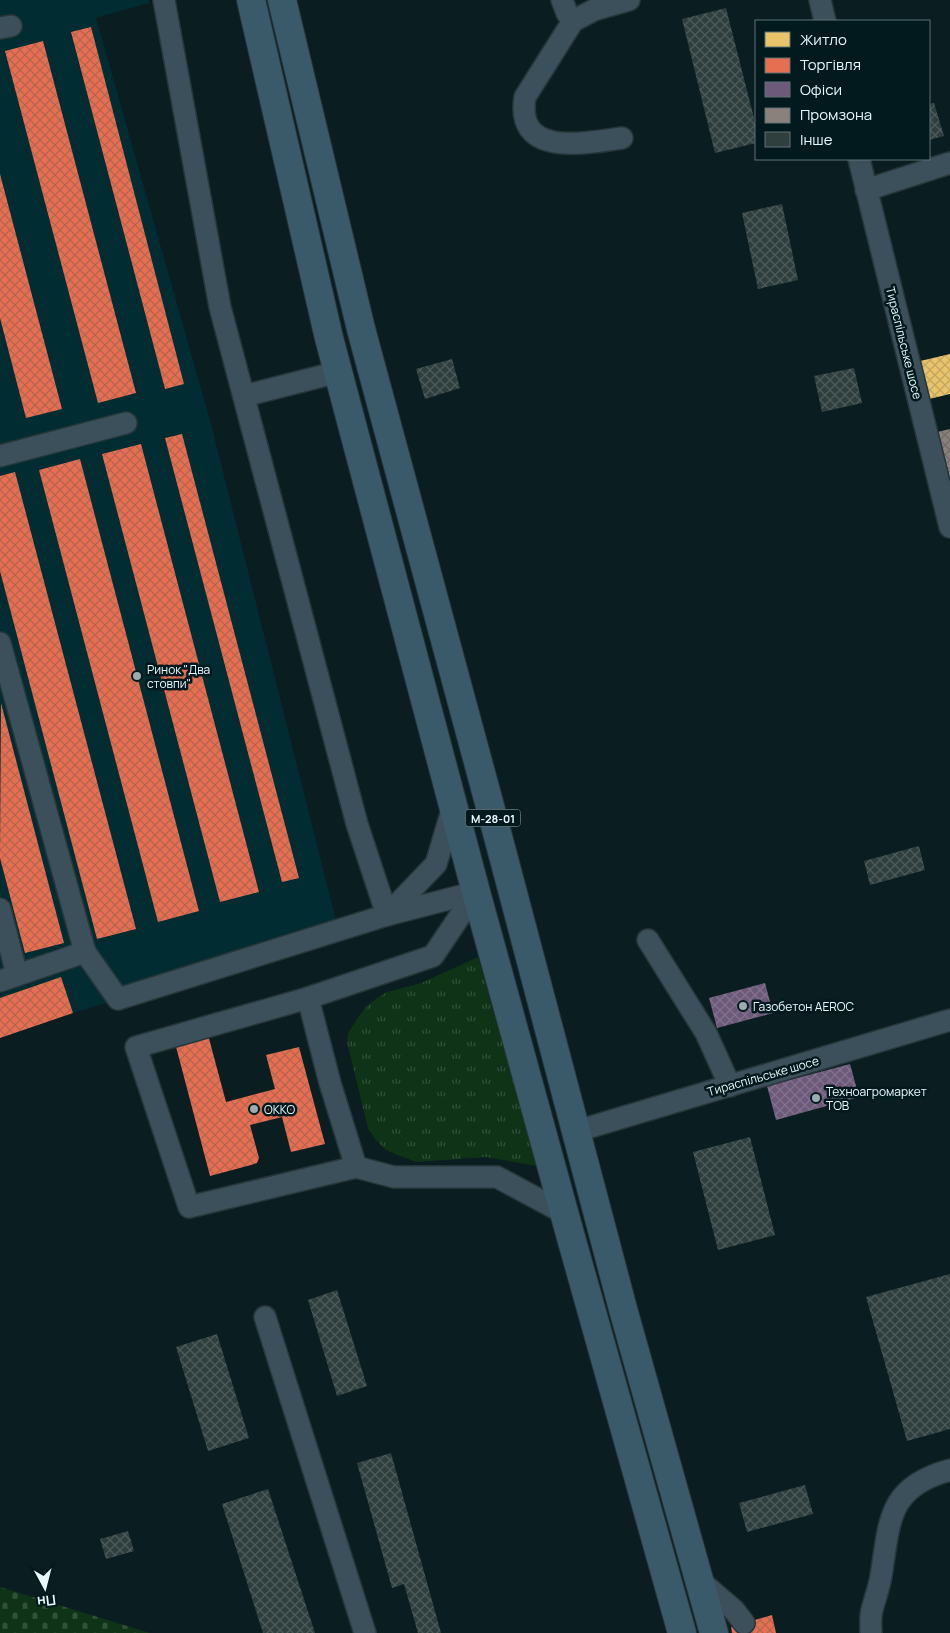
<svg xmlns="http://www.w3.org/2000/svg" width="950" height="1633" viewBox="0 0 950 1633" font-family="Manrope,sans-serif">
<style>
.built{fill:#012c31}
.grass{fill:url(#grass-tufts)}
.cemetery{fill:url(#cemetery-stones)}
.homes{fill:url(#homes-cross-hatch)}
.shops{fill:url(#shops-cross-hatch)}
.offices{fill:url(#offices-cross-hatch)}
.industry{fill:url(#industry-cross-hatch)}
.building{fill:url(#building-cross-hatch)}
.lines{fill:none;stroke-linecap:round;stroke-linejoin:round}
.minor-casing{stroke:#263639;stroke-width:24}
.highway-casing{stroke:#263639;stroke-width:30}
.minor{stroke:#3b505a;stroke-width:21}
.highway{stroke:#3a5a69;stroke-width:28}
.poi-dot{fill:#9aacaf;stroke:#02191d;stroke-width:2}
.labels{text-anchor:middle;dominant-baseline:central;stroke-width:5;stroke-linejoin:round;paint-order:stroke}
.shield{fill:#02191d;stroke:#a2b6b9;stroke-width:1}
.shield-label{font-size:11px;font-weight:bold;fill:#e7f9fc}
.street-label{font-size:12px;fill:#e7f9fc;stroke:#02191d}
.poi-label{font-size:12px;fill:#e7f9fc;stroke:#02191d;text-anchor:start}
</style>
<defs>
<pattern id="grass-tufts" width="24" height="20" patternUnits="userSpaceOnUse" patternTransform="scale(1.25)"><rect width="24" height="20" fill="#0f3316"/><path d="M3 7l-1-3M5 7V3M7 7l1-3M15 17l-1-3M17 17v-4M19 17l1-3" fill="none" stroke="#325139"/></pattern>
<pattern id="cemetery-stones" width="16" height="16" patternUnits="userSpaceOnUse" patternTransform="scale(1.25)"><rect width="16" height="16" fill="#0f3316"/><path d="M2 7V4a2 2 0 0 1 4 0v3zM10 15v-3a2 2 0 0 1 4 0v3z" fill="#325139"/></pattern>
<pattern id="homes-cross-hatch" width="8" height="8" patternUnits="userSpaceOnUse" patternTransform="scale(1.25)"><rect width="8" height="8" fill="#e9c46a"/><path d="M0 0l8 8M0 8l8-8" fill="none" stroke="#c0a662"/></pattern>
<pattern id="shops-cross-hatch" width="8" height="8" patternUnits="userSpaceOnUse" patternTransform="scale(1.25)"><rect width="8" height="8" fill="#e76f51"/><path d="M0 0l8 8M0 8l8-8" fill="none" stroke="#b66450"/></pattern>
<pattern id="offices-cross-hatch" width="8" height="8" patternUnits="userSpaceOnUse" patternTransform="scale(1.25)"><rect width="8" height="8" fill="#6d597a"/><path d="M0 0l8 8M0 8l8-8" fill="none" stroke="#82728e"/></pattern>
<pattern id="industry-cross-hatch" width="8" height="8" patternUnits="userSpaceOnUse" patternTransform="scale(1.25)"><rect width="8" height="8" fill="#8a817c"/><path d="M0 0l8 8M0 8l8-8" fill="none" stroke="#6e6b69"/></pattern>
<pattern id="building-cross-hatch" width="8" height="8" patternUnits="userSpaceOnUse" patternTransform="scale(1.25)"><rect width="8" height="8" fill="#2f3f3e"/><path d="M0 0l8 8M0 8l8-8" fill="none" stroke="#4d5c5b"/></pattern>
</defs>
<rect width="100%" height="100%" fill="#0a1d20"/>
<polygon class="built" points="0,0 149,0 149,3 96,18 210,420 339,932 73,1013 0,1038"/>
<polygon class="grass" points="478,957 537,1166 486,1157 416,1162 386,1150 375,1139 368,1128 347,1042 348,1033 359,1016 368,1005 377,998 387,992 421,983"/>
<polygon class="cemetery" points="0,1587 150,1633 0,1633"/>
<polygon class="homes" points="950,354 950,394 925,400 916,362"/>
<g class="shops">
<polygon points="91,27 184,384 165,389 71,32"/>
<polygon points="43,41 136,393 98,403 5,51"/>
<polygon points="0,174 62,409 26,418 0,318"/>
<polygon points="182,434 299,878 282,882 165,438"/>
<polygon points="141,444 259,892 220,902 102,454"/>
<polygon points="80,459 199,911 158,922 39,470"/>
<polygon points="15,472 136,929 97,939 0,571 0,476"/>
<polygon points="1,703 64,943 25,953 0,858"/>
<polygon points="61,977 73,1013 0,1038 0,998"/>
<polygon points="207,1031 226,1102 275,1089 266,1055 299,1047 325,1144 291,1152 282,1117 250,1125 259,1158 257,1163 251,1165 210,1176 174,1039"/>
<polygon points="772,1615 776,1633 732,1633 731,1627"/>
</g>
<g class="offices">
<polygon points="765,983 773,1013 717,1028 709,998"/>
<polygon points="850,1064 859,1097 776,1120 767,1086"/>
</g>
<polygon class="industry" points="950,429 950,483 933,433"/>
<g class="building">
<polygon points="726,8 756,126 756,143 715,153 682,19"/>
<polygon points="934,103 944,136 929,140 929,104"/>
<polygon points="782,204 798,280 758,289 742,213"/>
<polygon points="452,359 460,388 425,399 416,369"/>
<polygon points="854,368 862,403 822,412 814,376"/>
<polygon points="919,846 925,870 870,885 864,861"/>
<polygon points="750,1137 775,1235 718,1250 693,1152"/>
<polygon points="950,1274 950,1429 907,1441 866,1297"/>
<polygon points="337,1290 367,1386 337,1396 308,1300"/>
<polygon points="217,1334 249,1438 208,1451 176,1347"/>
<polygon points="391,1453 441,1633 418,1633 404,1584 392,1588 357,1463"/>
<polygon points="805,1485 813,1514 747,1532 739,1503"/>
<polygon points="268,1489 315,1633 263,1633 222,1504"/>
<polygon points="128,1531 134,1551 106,1559 100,1539"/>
</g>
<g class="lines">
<defs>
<g id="minor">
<polyline points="164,0 220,307 357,824 387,915"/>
<polyline points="562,0 567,13 573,21"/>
<polyline points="820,0 825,21"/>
<polyline points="0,28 11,26"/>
<path d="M622,138C585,143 515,158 525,97L573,21L594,10L629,0"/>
<polyline points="859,159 950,527"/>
<polyline points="866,190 950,163"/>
<polyline points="244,396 338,372"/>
<polyline points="0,456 126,423"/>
<polyline points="0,643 85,952"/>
<polyline points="476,892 433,956 308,998 330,1083 356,1167 394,1177 497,1177 564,1213"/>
<polyline points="0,909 17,975"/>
<polyline points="387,915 436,864 453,807"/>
<polyline points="648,940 706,1033 730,1086"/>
<polyline points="0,981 85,952 118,999 387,915 476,892"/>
<polyline points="308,998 136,1047 189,1207 356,1167"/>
<polyline points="577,1131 950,1020"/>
<polyline points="265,1317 365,1633"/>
<polyline points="699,1580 734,1610 744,1623"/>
<path d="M871,1633C871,1626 870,1617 872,1610C875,1598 879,1588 881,1576C890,1521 887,1487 950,1470"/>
</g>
<g id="highway">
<polyline points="251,0 329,338 476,892 570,1234 682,1633"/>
<polyline points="282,0 361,329 491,810 623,1309 714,1633"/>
</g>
</defs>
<use href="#minor" class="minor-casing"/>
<use href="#highway" class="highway-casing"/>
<use href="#minor" class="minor"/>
<use href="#highway" class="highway"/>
</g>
<g class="poi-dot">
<circle cx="137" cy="676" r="5"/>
<circle cx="743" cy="1006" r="5"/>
<circle cx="816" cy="1098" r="5"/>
<circle cx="254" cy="1109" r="5"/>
</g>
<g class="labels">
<rect class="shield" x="465.5" y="809.5" width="55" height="17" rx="4"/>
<g class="shield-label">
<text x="493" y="818">М-28-01</text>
</g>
<g class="street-label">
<text transform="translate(904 343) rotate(76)">Тираспільське шосе</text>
<text transform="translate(763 1076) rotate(-16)">Тираспільське шосе</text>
</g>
<g class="poi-label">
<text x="147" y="669">Ринок "Два<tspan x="147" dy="14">стовпи"</tspan></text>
<text x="753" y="1006">Газобетон AEROC</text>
<text x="826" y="1091">Техноагромаркет<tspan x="826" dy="14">ТОВ</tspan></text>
<text x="264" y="1109">ОККО</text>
</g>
</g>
<rect x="755" y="20" width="175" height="140" fill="#02191d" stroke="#5e7376"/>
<rect x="765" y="32" width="25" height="15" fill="#e9c46a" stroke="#5e7376"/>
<text x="800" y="45" font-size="15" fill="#e7f9fc">Житло</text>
<rect x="765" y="58" width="25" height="15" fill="#e76f51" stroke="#5e7376"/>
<text x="800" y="70" font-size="15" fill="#e7f9fc">Торгівля</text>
<rect x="765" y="82" width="25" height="15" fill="#6d597a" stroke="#5e7376"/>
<text x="800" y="95" font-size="15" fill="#e7f9fc">Офіси</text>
<rect x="765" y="108" width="25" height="15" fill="#8a817c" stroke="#5e7376"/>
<text x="800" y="120" font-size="15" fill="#e7f9fc">Промзона</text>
<rect x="765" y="132" width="25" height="15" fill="#2f3f3e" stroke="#5e7376"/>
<text x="800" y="145" font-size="15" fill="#e7f9fc">Інше</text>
<g transform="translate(45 1588) rotate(173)" stroke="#02191d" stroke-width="4" paint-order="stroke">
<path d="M0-4L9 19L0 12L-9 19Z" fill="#e7f9fc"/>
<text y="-8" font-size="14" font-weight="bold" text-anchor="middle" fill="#e7f9fc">Пн</text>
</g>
</svg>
